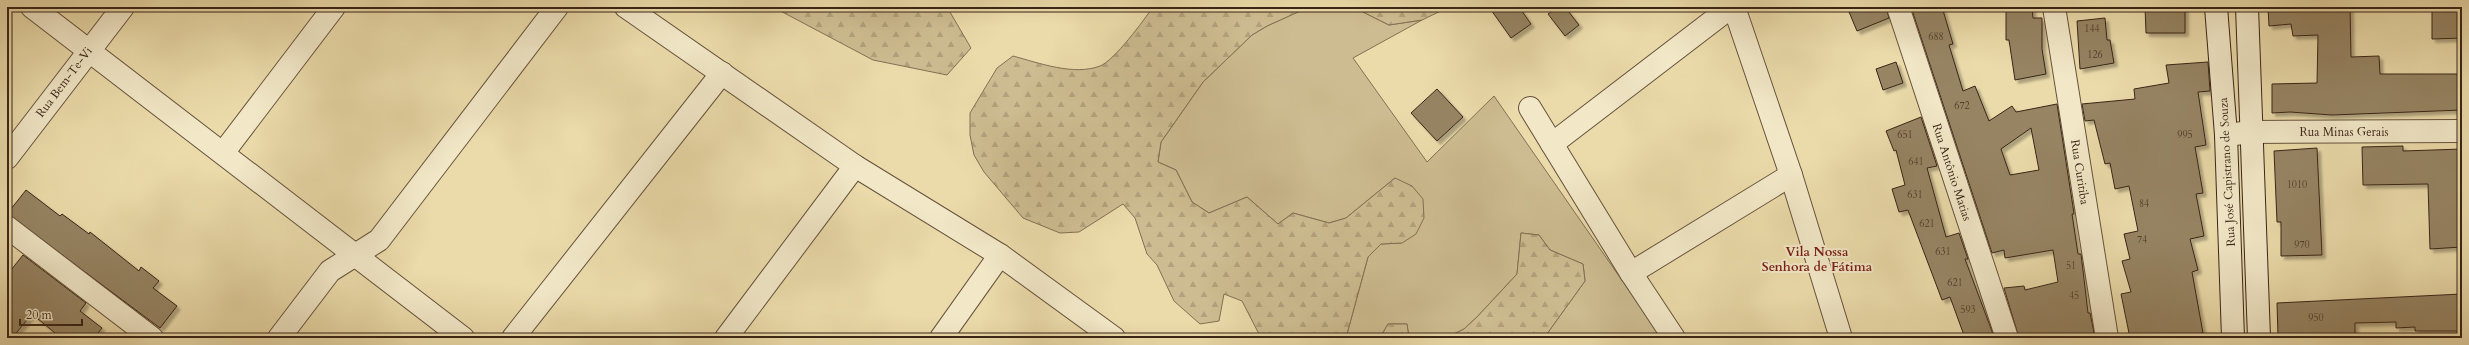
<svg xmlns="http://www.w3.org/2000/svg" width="2469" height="345" viewBox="0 0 2469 345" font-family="Cardo,serif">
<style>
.green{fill:#cdbc91;stroke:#837054}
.forest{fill:url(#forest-firs);stroke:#837054}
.building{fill:#968463;stroke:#392517;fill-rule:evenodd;filter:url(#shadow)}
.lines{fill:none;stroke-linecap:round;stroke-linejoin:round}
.minor-casing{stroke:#66523c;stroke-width:24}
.tertiary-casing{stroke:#66523c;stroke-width:24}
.secondary-casing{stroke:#392517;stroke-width:24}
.minor{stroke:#f2e8c8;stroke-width:22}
.tertiary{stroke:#f2e8c8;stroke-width:22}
.secondary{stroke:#f2e8c8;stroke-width:22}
.labels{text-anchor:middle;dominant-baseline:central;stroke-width:4;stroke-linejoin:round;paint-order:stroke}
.number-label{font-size:10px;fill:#503d2a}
.street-label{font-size:12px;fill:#392517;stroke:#f2e8c8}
.neighbourhood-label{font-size:13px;font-weight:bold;fill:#7a1f14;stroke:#f2e8c8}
</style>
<defs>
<pattern id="forest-firs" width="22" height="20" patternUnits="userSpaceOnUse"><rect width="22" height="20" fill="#cdbc91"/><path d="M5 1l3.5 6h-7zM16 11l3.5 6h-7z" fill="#b1a17c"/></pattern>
<filter id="shadow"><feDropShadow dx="3.5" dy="3.5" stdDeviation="1" flood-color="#0004"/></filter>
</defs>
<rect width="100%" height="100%" fill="#ebdbaa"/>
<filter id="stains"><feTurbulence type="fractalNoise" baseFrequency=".005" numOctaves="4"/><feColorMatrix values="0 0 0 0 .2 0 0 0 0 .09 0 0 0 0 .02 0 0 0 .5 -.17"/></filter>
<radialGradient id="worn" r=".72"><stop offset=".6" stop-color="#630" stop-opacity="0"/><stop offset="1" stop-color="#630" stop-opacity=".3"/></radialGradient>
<polygon class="green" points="1309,7 1353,7 1389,25 1422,20 1353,58 1427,162 1494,96 1662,338 1544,338 1585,281 1583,264 1550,250 1539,235 1521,233 1517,274 1477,317 1464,329 1446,338 1409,338 1407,324 1388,324 1380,338 1348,338 1347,334 1368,257 1381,244 1401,243 1395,178 1346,218 1329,223 1293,213 1278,224 1247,197 1209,213 1192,202 1176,170 1158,162 1161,142 1203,82 1252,35 1267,26"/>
<g class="forest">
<polygon points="773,7 947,7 971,48 947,75 873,60"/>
<path d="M1153,7H1309L1267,26L1252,35L1203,82L1161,142L1158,162L1176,170L1192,202L1209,213L1247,197L1278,224L1293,213L1329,223L1346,218L1395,178L1412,186L1423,199L1424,218L1416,234L1402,243L1381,244L1368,257L1347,334L1348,338H1261L1242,301L1224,294L1219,321L1200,324L1174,301L1157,265L1147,254L1135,218L1123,204L1079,232L1060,233L1023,218L984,172L974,155L970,135V113L997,68L1013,56C1039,63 1074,76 1100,66C1114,61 1144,20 1153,7Z"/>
<polygon points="1353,7 1449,7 1422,20 1389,25"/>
<polygon points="1521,233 1539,235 1550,250 1583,264 1585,281 1544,338 1446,338 1464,329 1477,317 1517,274"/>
<polygon points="1388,324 1407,324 1409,338 1380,338"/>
</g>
<g class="building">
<polygon points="1489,7 1519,7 1531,24 1511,38"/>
<polygon points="1558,7 1565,7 1579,25 1565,36 1548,14"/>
<polygon points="1847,7 1886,7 1889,18 1857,31"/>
<path d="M1911,7H1942L1953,44L1949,45L1963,91L1975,86L1989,121L2012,106L2016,112L2057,104L2073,207L2074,214H2072L2078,254H2081L2088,313H2090L2094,333L2069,338H2067L2066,334L2048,338H2019L2004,288L2024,286L2025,290L2058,282L2053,250L2005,258L2004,250L1992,253ZM2031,128L2039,170L2010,175L2001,149Z"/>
<polygon points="2006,7 2032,7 2033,18 2042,18 2042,49 2046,74 2015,80 2009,40 2006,40"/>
<polygon points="2145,7 2185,7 2185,33 2146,33"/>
<polygon points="2268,7 2350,7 2351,57 2379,56 2380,74 2462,74 2462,110 2332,115 2290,112 2272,113 2272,84 2317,83 2318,35 2293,36 2291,24 2269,26"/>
<polygon points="2432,7 2462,7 2462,38 2432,39"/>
<polygon points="2105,18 2107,40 2110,40 2114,63 2080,69 2077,21"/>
<polygon points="1896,62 1903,83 1883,90 1876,69"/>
<polygon points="2208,62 2210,91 2198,92 2206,145 2195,147 2203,193 2196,194 2204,236 2190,239 2198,270 2192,272 2203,333 2175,338 2130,338 2121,294 2131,292 2122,261 2130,259 2124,234 2138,231 2129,186 2115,189 2110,163 2105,164 2094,120 2085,121 2082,104 2135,99 2134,89 2169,83 2166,65"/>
<polygon points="1437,89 1463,117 1437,141 1411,113"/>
<polygon points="1921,117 1937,166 1927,168 1946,237 1959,233 1968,259 1965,259 1993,334 1981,338 1965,338 1950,297 1942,300 1908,210 1899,212 1892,189 1905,185 1896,150 1894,151 1886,131"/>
<polygon points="2403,146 2403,151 2462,149 2462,247 2430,249 2428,184 2363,185 2362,147"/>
<polygon points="2317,148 2322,255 2281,256 2281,222 2277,222 2274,151"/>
<polygon points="26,190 60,216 62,214 89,234 90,232 139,271 141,267 159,281 153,288 177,306 160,328 7,214"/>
<polygon points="23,255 86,303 80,311 102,328 94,338 61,338 32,314 12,338 7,338 7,275"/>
<polygon points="2462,294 2462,331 2415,331 2415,327 2396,328 2396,322 2355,323 2355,334 2278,336 2277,303"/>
</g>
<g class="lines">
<defs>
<g id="minor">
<polyline points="32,7 463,338"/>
<polyline points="626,7 855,166 1000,255 1114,338"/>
<polyline points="1734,7 1791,175 1841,338"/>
<polyline points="1898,7 2007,338"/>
<polyline points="2054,7 2107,338"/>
<polyline points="1530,108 1631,273 1674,338"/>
<polyline points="2226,135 2251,132 2462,131"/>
<polyline points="1552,144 1731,7"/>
<polyline points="223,153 334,7"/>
<polyline points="7,158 123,7"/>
<polyline points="1631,273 1791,175"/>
<polyline points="279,338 330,271 379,240 557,7"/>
<polyline points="513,338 722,73"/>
<polyline points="726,338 855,166"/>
<polyline points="941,338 1000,255"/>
</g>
<polyline id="tertiary" points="7,227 152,338"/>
<g id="secondary">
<polyline points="2216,7 2226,135 2233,338"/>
<polyline points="2247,7 2259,338"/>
</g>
</defs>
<use href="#minor" class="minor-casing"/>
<use href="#tertiary" class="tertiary-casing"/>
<use href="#secondary" class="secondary-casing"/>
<use href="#minor" class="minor"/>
<use href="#tertiary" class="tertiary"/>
<use href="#secondary" class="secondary"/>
</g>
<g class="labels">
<g class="number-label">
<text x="2092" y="29">144</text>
<text x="1936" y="37">688</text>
<text x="2095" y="55">126</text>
<text x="1962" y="106">672</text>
<text x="1905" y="135">651</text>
<text x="2185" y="135">995</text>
<text x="1916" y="162">641</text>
<text x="2297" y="185">1010</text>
<text x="1915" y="195">631</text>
<text x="2144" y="204">84</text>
<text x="1927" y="224">621</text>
<text x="2142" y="240">74</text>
<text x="2302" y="245">970</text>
<text x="1943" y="252">631</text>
<text x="2071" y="266">51</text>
<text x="1955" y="283">621</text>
<text x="2074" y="296">45</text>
<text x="1968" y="310">593</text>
<text x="2316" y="318">950</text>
</g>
<g class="street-label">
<text transform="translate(64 82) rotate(-53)">Rua Bem-Te-Vi</text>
<text x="2344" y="132">Rua Minas Gerais</text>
<text transform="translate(1952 172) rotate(72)">Rua Antônio Matias</text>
<text transform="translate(2080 172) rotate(81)">Rua Curitiba</text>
<text transform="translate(2227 172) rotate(-93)">Rua José Capistrano de Souza</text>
</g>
<g class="neighbourhood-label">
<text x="1817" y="252">Vila Nossa<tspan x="1817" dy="15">Senhora de Fátima</tspan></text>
</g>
</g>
<rect width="2469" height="345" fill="none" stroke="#ebdbaa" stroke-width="24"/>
<rect x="8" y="8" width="2453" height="329" fill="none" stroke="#392517" stroke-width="2"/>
<rect x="12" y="12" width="2445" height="321" fill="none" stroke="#392517"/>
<path d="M20 319v6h62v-6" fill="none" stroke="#392517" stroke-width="2"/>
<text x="26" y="319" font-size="12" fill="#392517" stroke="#f2e8c8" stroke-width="3" paint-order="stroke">20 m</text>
<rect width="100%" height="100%" filter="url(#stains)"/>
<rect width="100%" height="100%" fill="url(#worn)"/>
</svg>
